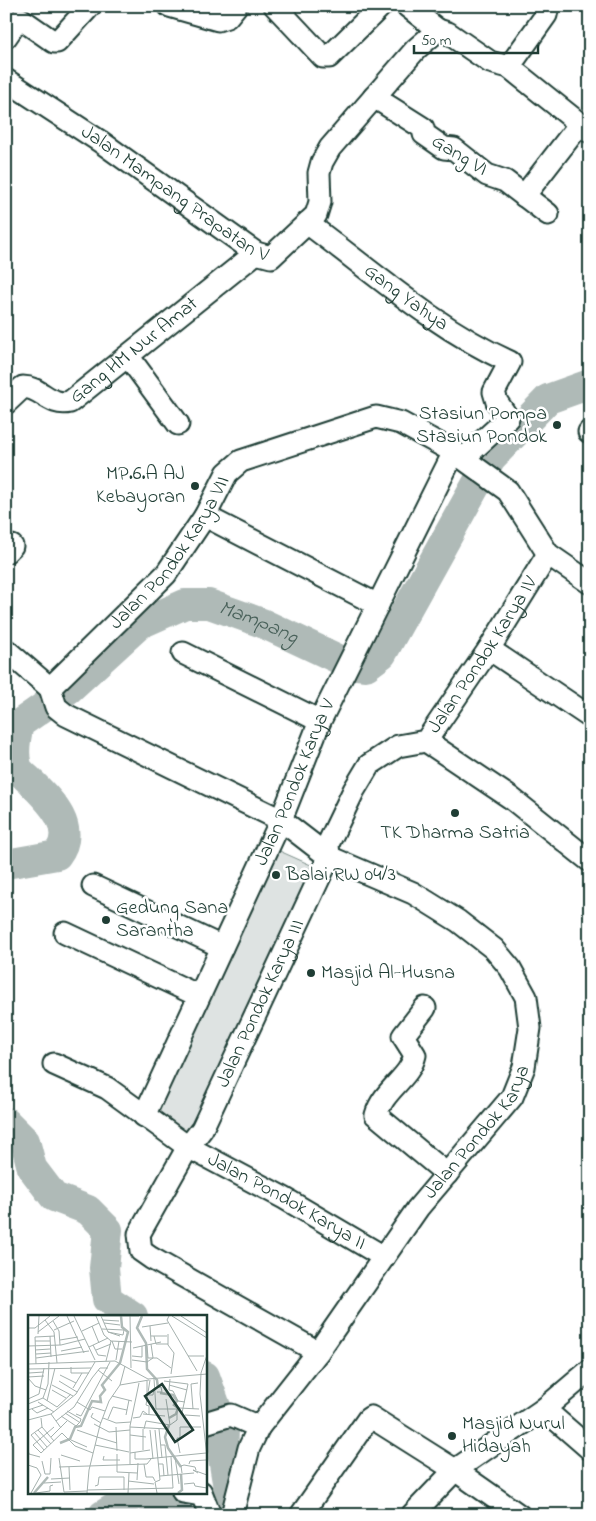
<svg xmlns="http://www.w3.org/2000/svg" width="596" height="1521" viewBox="0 0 596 1521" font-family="'Indie Flower',sans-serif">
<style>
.green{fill:#dee3e2;stroke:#7e908b}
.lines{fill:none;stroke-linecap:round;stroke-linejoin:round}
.river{stroke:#afbab7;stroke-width:30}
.minor-casing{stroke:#1f3d34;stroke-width:25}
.minor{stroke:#fff;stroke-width:21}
.poi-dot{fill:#1f3d34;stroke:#fff;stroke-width:2}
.labels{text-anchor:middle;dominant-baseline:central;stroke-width:5;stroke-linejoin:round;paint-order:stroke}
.street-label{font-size:20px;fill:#1f3d34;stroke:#fff}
.poi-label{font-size:20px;fill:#1f3d34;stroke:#fff;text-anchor:start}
.water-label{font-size:21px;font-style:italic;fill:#4a625b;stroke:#fff}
.inset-river{fill:none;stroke:#afbab7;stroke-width:2.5}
.inset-road{fill:none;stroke:#a5b1ae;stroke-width:1}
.view{fill:#1f3d34;fill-opacity:0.15;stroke:#1f3d34;stroke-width:2.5}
.inset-edge{fill:none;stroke:#1f3d34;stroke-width:2.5}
</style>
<rect width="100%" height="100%" fill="#fff"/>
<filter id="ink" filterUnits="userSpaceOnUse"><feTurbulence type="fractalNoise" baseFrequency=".02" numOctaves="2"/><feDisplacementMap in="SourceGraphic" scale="10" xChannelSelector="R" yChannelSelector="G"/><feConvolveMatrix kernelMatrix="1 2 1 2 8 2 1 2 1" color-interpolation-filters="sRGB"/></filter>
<g filter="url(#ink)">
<polygon class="green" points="275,849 322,870 196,1135 172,1130 154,1114"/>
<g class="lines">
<g class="river">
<path id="s1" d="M6,864L57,855C78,827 50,801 30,781C26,777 19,772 17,766C13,753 16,737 19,724L69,689L140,624L185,604H209L262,623L349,664L366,666L382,654L491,458L548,399L590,384"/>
<polyline points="6,1122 25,1141 32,1168 54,1197 88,1210 108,1230 104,1268 107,1299 133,1316"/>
<polyline points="205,1376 224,1429 223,1458 228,1488 215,1515"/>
<polyline points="103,1515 138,1493 184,1515"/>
</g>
<defs>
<g id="minor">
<polyline points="169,6 218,20 227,17 236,6"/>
<polyline points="275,6 323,57 329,57 381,6"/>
<polyline points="407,6 438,30"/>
<polyline points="6,37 17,21 21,19 54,42 57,42 90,6"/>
<polyline points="509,67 546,15 548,6"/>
<path id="s2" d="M6,80L101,142L256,253L271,257L316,215L320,202L319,173L322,162L330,148L416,49L438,30L448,33L490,62L509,67L590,132"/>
<polyline points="374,97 423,128 424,134 444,148 454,149 487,175 505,181 548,214"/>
<polyline points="524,196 579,125"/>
<path id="s3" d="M307,223C372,271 435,328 510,362L494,392L497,402L508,418L464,458"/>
<polyline points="128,356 178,424"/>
<path id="s4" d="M6,403L23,387C41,387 50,407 70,402L256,253"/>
<polyline points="589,432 590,432"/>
<polyline points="205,516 378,605"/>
<polyline points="6,552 12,546"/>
<polyline points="489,649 590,717"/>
<polyline points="6,650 50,688"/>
<polyline points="183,653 320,721"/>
<polyline points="426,741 511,798 590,861"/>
<polyline points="93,886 222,947"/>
<polyline points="65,933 199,996"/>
<path d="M425,1008L403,1036L415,1055C410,1078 383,1090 376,1115L447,1174"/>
<path id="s5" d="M54,1064L107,1088L188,1147L284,1198L384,1257"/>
<path id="s6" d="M144,1116L281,820L320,721L454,452"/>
<path id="s7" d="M318,1352L151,1258L141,1251L139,1234L188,1147L202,1129L329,857L328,844L354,790L369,765L398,746L426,741L489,649L548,554"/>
<polyline points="544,1409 590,1449"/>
<polyline points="205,1423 231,1415 259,1427"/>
<polyline points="183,1492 201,1495"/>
<polyline points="201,1492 210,1515"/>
<path id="s8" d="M232,1515L249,1448L259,1427L318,1352L418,1208L512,1097L524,1067L530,1028L526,997L510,968L494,949L458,921L413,893L329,857L281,820L66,715L56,707L50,688L166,574L205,516L227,473L241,461L376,417L401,423L454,452L508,491L548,554L590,583"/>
<polyline points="301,1515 368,1419 371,1417 455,1470 519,1515"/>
<polyline points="412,1515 455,1470 544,1409 590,1370"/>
</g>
</defs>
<use href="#minor" class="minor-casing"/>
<use href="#minor" class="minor"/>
</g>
</g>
<g class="poi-dot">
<circle cx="557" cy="425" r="5"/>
<circle cx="195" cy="486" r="5"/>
<circle cx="455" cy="813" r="5"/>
<circle cx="276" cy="875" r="5"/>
<circle cx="106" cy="920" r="5"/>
<circle cx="311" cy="973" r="5"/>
<circle cx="452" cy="1436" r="5"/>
</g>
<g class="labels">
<g class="street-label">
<text transform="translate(459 156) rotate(31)">Gang VI</text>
<text stroke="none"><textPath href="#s2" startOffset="204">Jalan Mampang Prapatan V</textPath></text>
<text stroke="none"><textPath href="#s3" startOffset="124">Gang Yahya</textPath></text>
<text stroke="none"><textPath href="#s4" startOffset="156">Gang HM Nur Amat</textPath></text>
<text stroke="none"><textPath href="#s8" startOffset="1374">Jalan Pondok Karya VII</textPath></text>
<text stroke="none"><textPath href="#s7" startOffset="912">Jalan Pondok Karya IV</textPath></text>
<text stroke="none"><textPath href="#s6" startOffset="366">Jalan Pondok Karya V</textPath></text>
<text stroke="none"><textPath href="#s7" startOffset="482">Jalan Pondok Karya III</textPath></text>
<text stroke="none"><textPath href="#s8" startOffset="460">Jalan Pondok Karya</textPath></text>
<text stroke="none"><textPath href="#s5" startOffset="271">Jalan Pondok Karya II</textPath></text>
</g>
<g class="poi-label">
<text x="547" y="414" text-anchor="end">Stasiun Pompa<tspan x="547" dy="23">Stasiun Pondok</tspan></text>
<text x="185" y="474" text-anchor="end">MP.6.A AJ<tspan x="185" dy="23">Kebayoran</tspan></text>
<text x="455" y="833" text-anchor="middle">TK Dharma Satria</text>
<text x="286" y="875">Balai RW 04/3</text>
<text x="116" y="908">Gedung Sana<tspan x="116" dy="23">Sarantha</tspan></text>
<text x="321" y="973">Masjid Al-Husna</text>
<text x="462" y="1424">Masjid Nurul<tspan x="462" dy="23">Hidayah</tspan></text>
</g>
<g class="water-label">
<text stroke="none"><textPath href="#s1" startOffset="485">Mampang</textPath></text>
</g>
</g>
<g transform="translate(28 1315)">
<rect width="179" height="179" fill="#fff"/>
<path class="inset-river" d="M114,1L109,13L118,28L119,54L129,65L130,73M132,78L145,80L149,86L146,90L150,93L148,99L141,103M141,110L137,122L140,133L153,152M32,128L42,124L47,112L53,111L64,86L73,87L72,81L77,75L74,70L92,48L100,17L94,12L93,1M6,178L20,162M150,178L154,175L153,159"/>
<path class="inset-road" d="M39,1L56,38M46,1L67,45M68,1L76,20L83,26L78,46M73,1L80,17L92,21M74,1H111M102,1L103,53M141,1L139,5L169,56M144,1L179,23M153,1L179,18M17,5L26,17L29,48M75,5L91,6M25,6L31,16L32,30M76,8L92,10M64,11L71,28M122,11L123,26M114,12L140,8M0,13H7L22,1M74,14L96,15L95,20L80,17M26,15L46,6M54,16L71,8M10,17L31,1M10,19L11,1M140,19V30L146,38L143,59M22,21L23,42M123,21H139M126,21L128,29H140M32,25L50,22M7,26H22M83,26L104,27M84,26L87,34H94M65,30L70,40L78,41M0,31L33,30L57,24M119,31L120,43H129M61,32L80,23M105,33L133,27M7,35L22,34M68,35L83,29M33,36L54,32M8,39L23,38M179,40L173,58L172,79L179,142M104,41L114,42V31M160,41H176M8,43L61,36M129,43L143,53M88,45L91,26M104,45L119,47M119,47L125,43L123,29M0,49L87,46L120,64L179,59M8,49L7,22L27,21M43,52V58H61M0,54L63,53M70,55L84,66M1,58L16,57M32,60L48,68M0,62L16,61M0,63L7,71L18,75M64,63L72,53H80M142,64L141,75L145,76L150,86L157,87M31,66L49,77M119,66V80H122M136,66L160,69L154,98M24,70L45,81M92,70L121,65M141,70L159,75M45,73L54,58M24,75L38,83M122,80H125L126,73L133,72L134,77H129M84,81L104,86M15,83L29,92M0,84L11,79L16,53M138,84L142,110M19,86L27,53M10,87L26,97M49,87L62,95M0,89L15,83L20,69L21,47M29,92L43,79M151,93L171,94M4,94L9,98L20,93M165,94L163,69L170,68M0,95L15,90M62,95L64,92L77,96M39,96L53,104L52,107M37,98L51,107M65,98L63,102L73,108M23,99L33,113M48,99L53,101L82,47M115,99L137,101M121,99V91L118,90L122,65M98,100L101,85M157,100L172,101M33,101L48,111L52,107M13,103L14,112L26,126M75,103L88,108L103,107M105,103L112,102L115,96L119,99M80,104L85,92L99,95M0,105L23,99L48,79L67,47M28,106L46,92L64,63M66,109L81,117L102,115M14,112L3,120L16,135M26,112L5,130L13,138L34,118L47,131L65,138M88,112L89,136M102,112L139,114M116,114L118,106L142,110L149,105V94H128L126,64M131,114L134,143M10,115L23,129M49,115L69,122M122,115L125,144M127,115L132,165L127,167L129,178M7,118L19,132M102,120L118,122M23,122L39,106M69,122L89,128M149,123H152V112H173M149,123L152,138M43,125L59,132M67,130L101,137M133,130H137L140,160M0,135L1,139L12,142M115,135V114M107,137V144H118L178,138M102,138L122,135M89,139V157L109,158M33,140L52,146M76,141L75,145H92M147,142L151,169M31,143L36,177M14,146L17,159H22L23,143M102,149V111L111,68M116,149L118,162H125L127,166M130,149H135L136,161M161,149L162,146L178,145M0,150L9,153L13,160L3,178M31,152L119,149L123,144M41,152L42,175M154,158L153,151L156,150L167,152L168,155M170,158L165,155L179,160M132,161L166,158M23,164L42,163M109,165L110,148M100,166L126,169M16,168L33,167M156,169L166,168L167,171L179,173M67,171L70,170L71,162H96V175M59,175L145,173L143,142M36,177L59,176M8,178L22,176V171L25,170M59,178L61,155L72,110L81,86L92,70L97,51M100,178L101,158"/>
<path class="view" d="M134,69L165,115L147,127L117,81Z"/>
<rect width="179" height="179" class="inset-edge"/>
</g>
<rect width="596" height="1521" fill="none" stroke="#fff" stroke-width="25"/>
<rect x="12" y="12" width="571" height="1496" fill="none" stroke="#1f3d34" stroke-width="2" filter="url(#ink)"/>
<path d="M414 45v8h124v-8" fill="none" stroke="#1f3d34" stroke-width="2.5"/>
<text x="421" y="45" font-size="15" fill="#1f3d34" stroke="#ffffff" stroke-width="4" paint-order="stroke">50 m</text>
</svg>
